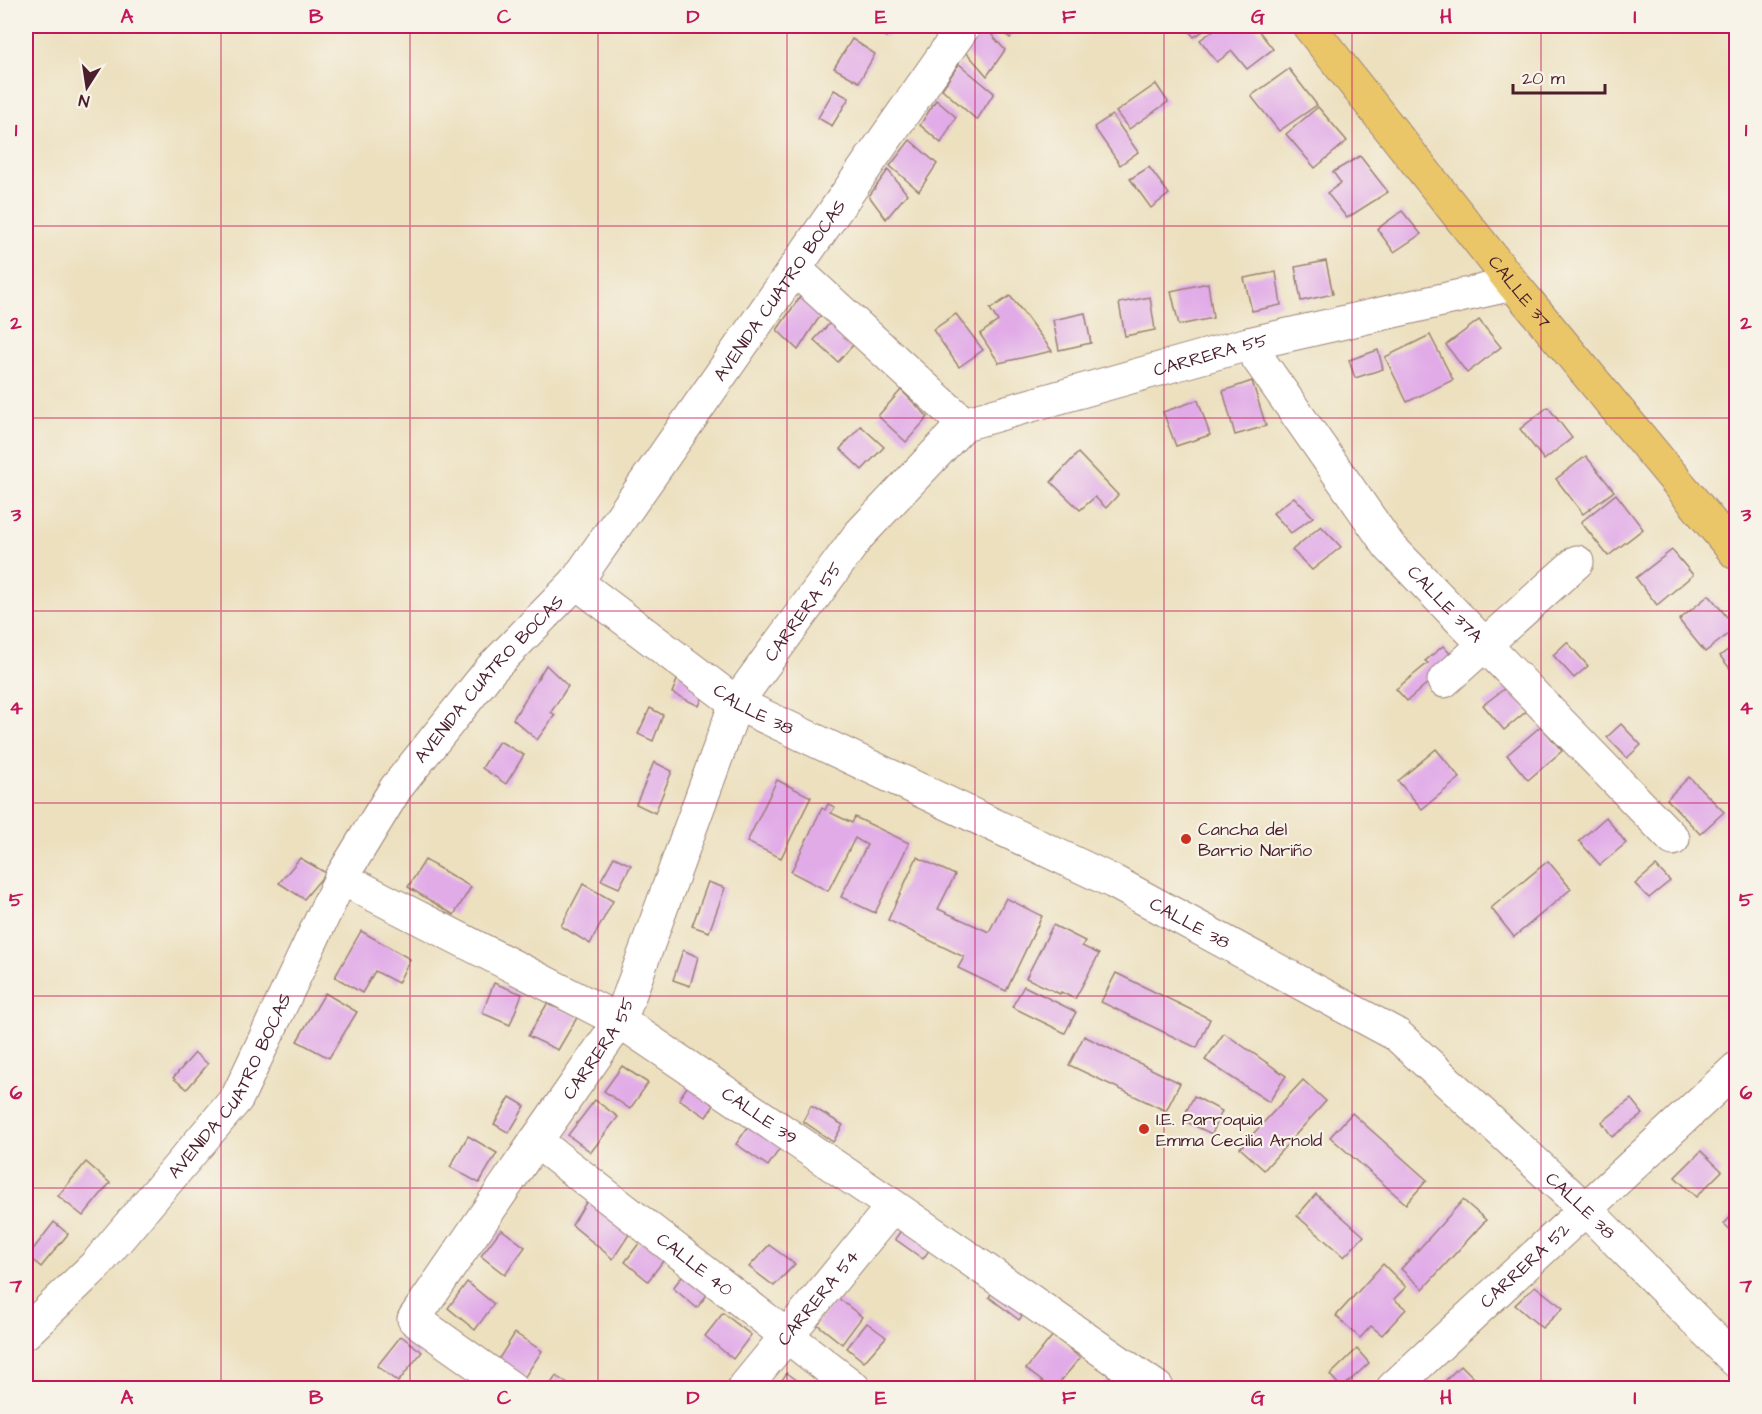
<svg xmlns="http://www.w3.org/2000/svg" width="1762" height="1414" viewBox="0 0 1762 1414" font-family="'Architects Daughter',sans-serif">
<style>
.building{fill:#e1abe8}
.lines{fill:none;stroke-linecap:round;stroke-linejoin:round}
.street-casing{stroke:#9b8075;stroke-width:35}
.primary-casing{stroke:#9b8075;stroke-width:35}
.street{stroke:#fff;stroke-width:33}
.primary{stroke:#eac669;stroke-width:33}
.grid{fill:none;stroke:#c2185b;stroke-width:1.5;stroke-opacity:0.55}
.poi-dot{fill:#c8321e;stroke:#f7f3e8;stroke-width:2}
.labels{text-anchor:middle;dominant-baseline:central;stroke-width:4.5;stroke-linejoin:round;paint-order:stroke}
.street-label{font-size:18px;fill:#4a1f2b;stroke:#f7f3e8}
.poi-label{font-size:18px;fill:#4a1f2b;stroke:#f7f3e8;text-anchor:start}
.neatline{fill:none;stroke:#c2185b;stroke-width:2}
.grid-label{font-size:20px;text-anchor:middle;font-weight:bold;fill:#c2185b}
</style>
<rect width="100%" height="100%" fill="#f7f3e8"/>
<filter id="ink" filterUnits="userSpaceOnUse"><feTurbulence type="fractalNoise" baseFrequency=".0167" numOctaves="2"/><feDisplacementMap in="SourceGraphic" scale="12" xChannelSelector="R" yChannelSelector="G"/><feConvolveMatrix kernelMatrix="1 2 1 2 8 2 1 2 1" color-interpolation-filters="sRGB"/></filter>
<filter id="wash" filterUnits="userSpaceOnUse"><feTurbulence type="fractalNoise" baseFrequency=".008" numOctaves="4" result="noise"/><feDisplacementMap in="SourceGraphic" scale="24" xChannelSelector="R" yChannelSelector="G"/><feGaussianBlur stdDeviation="1.35" result="paint"/><feColorMatrix in="noise" values="0 0 0 0 0 0 0 0 0 0 0 0 0 0 0 0 0 1.4 0 .05"/><feComposite in="paint" operator="in"/></filter>
<g filter="url(#wash)">
<rect width="100%" height="100%" fill="#ece0bf"/>
<g id="blocks">
<g class="building">
<polygon points="868,26 892,26 886,37"/>
<polygon points="984,26 1005,50 987,76 966,52"/>
<polygon points="994,26 1019,26 1010,38"/>
<polygon points="1185,26 1211,26 1194,37"/>
<polygon points="1220,26 1255,26 1273,49 1247,69 1232,51 1217,62 1200,40"/>
<polygon points="852,39 875,54 859,82 834,68"/>
<polygon points="959,64 994,93 977,120 942,89"/>
<polygon points="1289,69 1317,105 1279,131 1251,96"/>
<polygon points="1156,84 1168,102 1129,129 1116,112"/>
<polygon points="834,90 849,98 832,126 818,118"/>
<polygon points="936,100 956,117 941,143 920,125"/>
<polygon points="1318,107 1347,141 1315,168 1286,134"/>
<polygon points="1112,115 1138,152 1120,165 1094,127"/>
<polygon points="910,140 937,164 919,191 890,166"/>
<polygon points="1360,156 1388,192 1347,218 1327,193 1341,183 1333,172"/>
<polygon points="1149,167 1169,194 1151,208 1130,179"/>
<polygon points="888,170 907,194 886,219 869,196"/>
<polygon points="1402,211 1421,234 1394,252 1377,229"/>
<polygon points="1326,261 1333,294 1301,301 1295,267"/>
<polygon points="1276,272 1281,305 1252,311 1244,278"/>
<polygon points="1208,283 1213,318 1179,325 1171,291"/>
<polygon points="802,294 822,313 798,350 777,330"/>
<polygon points="1010,296 1022,311 1052,351 999,363 980,334 998,321 990,309"/>
<polygon points="1150,297 1155,330 1125,336 1119,303"/>
<polygon points="1085,313 1091,343 1059,350 1053,320"/>
<polygon points="956,314 983,350 959,367 933,330"/>
<polygon points="1479,320 1501,347 1467,373 1446,345"/>
<polygon points="831,322 854,344 838,362 814,340"/>
<polygon points="1430,335 1453,380 1407,402 1385,357"/>
<polygon points="1378,350 1383,369 1355,378 1349,360"/>
<polygon points="1252,381 1266,426 1235,435 1223,391"/>
<polygon points="901,390 928,417 906,442 878,416"/>
<polygon points="1198,400 1210,435 1176,446 1163,412"/>
<polygon points="1548,407 1572,438 1544,460 1520,429"/>
<polygon points="861,426 884,447 862,470 840,449"/>
<polygon points="1078,453 1118,495 1106,508 1095,497 1080,510 1051,482"/>
<polygon points="1586,456 1614,491 1583,514 1556,479"/>
<polygon points="1616,494 1643,529 1608,556 1581,522"/>
<polygon points="1294,497 1313,517 1291,533 1273,513"/>
<polygon points="1321,526 1341,547 1312,570 1292,550"/>
<polygon points="1672,550 1693,575 1657,605 1636,578"/>
<polygon points="1709,595 1736,628 1705,652 1679,620"/>
<polygon points="1567,642 1588,666 1574,678 1553,655"/>
<polygon points="1736,644 1736,676 1720,656"/>
<polygon points="1443,646 1455,659 1407,701 1396,689 1428,663 1425,661"/>
<polygon points="546,665 568,686 551,712 555,715 537,740 513,719"/>
<polygon points="683,665 711,677 699,706 672,693"/>
<polygon points="1508,686 1528,710 1504,730 1483,705"/>
<polygon points="650,708 663,715 653,741 638,734"/>
<polygon points="1621,724 1641,745 1627,758 1607,737"/>
<polygon points="1541,726 1562,751 1528,780 1507,755"/>
<polygon points="499,741 524,755 506,784 482,768"/>
<polygon points="1436,749 1460,778 1422,809 1398,781"/>
<polygon points="654,762 672,771 655,813 636,804"/>
<polygon points="1689,777 1724,812 1700,834 1667,799"/>
<polygon points="777,780 811,797 781,858 747,842"/>
<polygon points="828,804 835,807 831,813 852,823 855,817 909,843 875,913 841,897 867,845 855,838 828,891 791,872 822,808 825,810"/>
<polygon points="1606,817 1626,843 1600,865 1579,841"/>
<polygon points="614,857 631,865 619,888 601,880"/>
<polygon points="917,857 955,875 938,909 989,932 1006,898 1042,916 1006,991 958,968 964,957 888,920"/>
<polygon points="300,858 326,873 304,899 279,883"/>
<polygon points="425,860 471,887 454,915 408,887"/>
<polygon points="1548,861 1571,889 1514,937 1491,908"/>
<polygon points="1656,866 1670,881 1649,898 1635,884"/>
<polygon points="708,882 725,888 709,932 692,926"/>
<polygon points="583,884 613,901 590,944 561,926"/>
<polygon points="1053,925 1085,941 1082,946 1099,954 1075,999 1061,992 1060,994 1026,978"/>
<polygon points="361,931 410,959 398,983 375,971 362,993 335,977"/>
<polygon points="683,950 698,957 690,986 673,980"/>
<polygon points="1116,973 1210,1019 1197,1048 1101,1002"/>
<polygon points="494,983 522,994 510,1025 482,1013"/>
<polygon points="1024,986 1076,1012 1065,1033 1012,1007"/>
<polygon points="325,993 357,1012 329,1058 297,1041"/>
<polygon points="547,1004 578,1016 558,1050 528,1036"/>
<polygon points="1224,1033 1286,1076 1269,1102 1205,1060"/>
<polygon points="1084,1036 1180,1083 1166,1111 1069,1065"/>
<polygon points="195,1053 208,1064 187,1089 173,1078"/>
<polygon points="622,1066 648,1083 630,1109 604,1091"/>
<polygon points="1303,1080 1326,1101 1264,1170 1240,1148"/>
<polygon points="689,1084 716,1102 706,1117 679,1099"/>
<polygon points="1194,1096 1222,1111 1212,1134 1182,1120"/>
<polygon points="510,1097 525,1106 509,1133 494,1124"/>
<polygon points="1631,1099 1643,1114 1612,1137 1602,1122"/>
<polygon points="595,1100 618,1117 591,1152 568,1135"/>
<polygon points="811,1106 843,1125 833,1142 803,1121"/>
<polygon points="1352,1113 1427,1180 1406,1204 1330,1137"/>
<polygon points="755,1117 787,1138 768,1166 736,1144"/>
<polygon points="468,1136 497,1153 479,1183 450,1167"/>
<polygon points="1701,1151 1722,1171 1696,1197 1675,1177"/>
<polygon points="86,1162 110,1183 83,1216 58,1196"/>
<polygon points="1316,1194 1364,1236 1344,1257 1297,1216"/>
<polygon points="590,1196 632,1230 613,1259 572,1225"/>
<polygon points="1463,1200 1486,1220 1423,1289 1401,1269"/>
<polygon points="1736,1211 1736,1235 1724,1224"/>
<polygon points="912,1215 939,1236 923,1259 895,1239"/>
<polygon points="54,1222 68,1234 41,1267 28,1256"/>
<polygon points="501,1229 525,1247 505,1275 481,1256"/>
<polygon points="643,1238 666,1257 648,1281 625,1262"/>
<polygon points="769,1245 795,1264 774,1286 749,1267"/>
<polygon points="1383,1264 1406,1287 1394,1299 1406,1309 1382,1335 1371,1326 1360,1338 1336,1316"/>
<polygon points="685,1272 709,1292 697,1308 673,1288"/>
<polygon points="467,1282 494,1304 475,1330 448,1308"/>
<polygon points="1000,1282 1030,1305 1019,1320 989,1297"/>
<polygon points="1535,1286 1563,1308 1542,1328 1515,1305"/>
<polygon points="837,1297 862,1317 842,1344 817,1324"/>
<polygon points="723,1313 751,1335 733,1359 705,1336"/>
<polygon points="867,1323 886,1337 864,1362 847,1348"/>
<polygon points="515,1333 542,1351 524,1378 498,1360"/>
<polygon points="1053,1335 1080,1358 1055,1388 1051,1388 1026,1369"/>
<polygon points="401,1336 422,1352 398,1382 377,1366"/>
<polygon points="1357,1349 1369,1363 1342,1388 1330,1375"/>
<polygon points="1461,1365 1484,1388 1446,1388 1442,1384"/>
<polygon points="787,1373 808,1388 776,1388"/>
<polygon points="1112,1374 1129,1388 1101,1388"/>
<polygon points="556,1376 574,1388 548,1388"/>
</g>
</g>
</g>
<g filter="url(#ink)">
<use href="#blocks" fill-opacity="0" stroke="#9b8075" stroke-width="1.5"/>
<g class="lines">
<defs>
<g id="street">
<polyline points="795,269 964,424"/>
<path id="s1" d="M1248,344L1389,546L1673,839"/>
<path id="s2" d="M576,582L736,703L1114,882L1397,1035L1585,1209L1736,1361"/>
<polyline points="1444,681 1577,562"/>
<path id="s3" d="M341,878L620,1021L893,1206L1157,1388"/>
<path id="s4" d="M536,1141L854,1388"/>
<path id="s5" d="M26,1332L95,1266L237,1098L341,878L396,788L491,669L576,582L964,26"/>
<path id="s6" d="M511,1388L414,1319L536,1141L620,1021L736,703L859,535L964,424L1248,344L1513,284"/>
<path id="s7" d="M744,1388L893,1206"/>
<path id="s8" d="M1393,1388L1736,1069"/>
</g>
<g id="primary">
<path id="s9" d="M1309,26L1513,284L1736,553"/>
</g>
</defs>
<use href="#street" class="street-casing"/>
<use href="#primary" class="primary-casing"/>
<use href="#street" class="street"/>
<use href="#primary" class="primary"/>
</g>
</g>
<path class="grid" d="M221,26V1388M410,26V1388M598,26V1388M787,26V1388M975,26V1388M1164,26V1388M1352,26V1388M1541,26V1388M26,226H1736M26,418H1736M26,611H1736M26,803H1736M26,996H1736M26,1188H1736"/>
<g class="poi-dot">
<circle cx="1186" cy="839" r="6"/>
<circle cx="1144" cy="1129" r="6"/>
</g>
<g class="labels">
<g class="street-label">
<text stroke="none"><textPath href="#s5" startOffset="1294">AVENIDA CUATRO BOCAS</textPath></text>
<text stroke="none"><textPath href="#s9" startOffset="339">CALLE 37</textPath></text>
<text stroke="none"><textPath href="#s6" startOffset="1437">CARRERA 55</textPath></text>
<text stroke="none"><textPath href="#s1" startOffset="327">CALLE 37A</textPath></text>
<text stroke="none"><textPath href="#s6" startOffset="933">CARRERA 55</textPath></text>
<text stroke="none"><textPath href="#s5" startOffset="808">AVENIDA CUATRO BOCAS</textPath></text>
<text stroke="none"><textPath href="#s2" startOffset="219">CALLE 38</textPath></text>
<text stroke="none"><textPath href="#s2" startOffset="705">CALLE 38</textPath></text>
<text stroke="none"><textPath href="#s6" startOffset="447">CARRERA 55</textPath></text>
<text stroke="none"><textPath href="#s5" startOffset="322">AVENIDA CUATRO BOCAS</textPath></text>
<text stroke="none"><textPath href="#s3" startOffset="482">CALLE 39</textPath></text>
<text stroke="none"><textPath href="#s2" startOffset="1191">CALLE 38</textPath></text>
<text stroke="none"><textPath href="#s4" startOffset="201">CALLE 40</textPath></text>
<text stroke="none"><textPath href="#s8" startOffset="180">CARRERA 52</textPath></text>
<text stroke="none"><textPath href="#s7" startOffset="117">CARRERA 54</textPath></text>
</g>
<g class="poi-label">
<text x="1198" y="829">Cancha del<tspan x="1198" dy="21">Barrio Nariño</tspan></text>
<text x="1156" y="1119">I.E. Parroquia<tspan x="1156" dy="21">Emma Cecilia Arnold</tspan></text>
</g>
</g>
<rect width="1762" height="1414" fill="none" stroke="#f7f3e8" stroke-width="66"/>
<g transform="translate(87 87) rotate(192)" stroke="#f7f3e8" stroke-width="4.5" paint-order="stroke">
<path d="M0-4.5L10 22L0 15L-10 22Z" fill="#4a1f2b"/>
<text y="-9" font-size="16" font-weight="bold" text-anchor="middle" fill="#4a1f2b">N</text>
</g>
<path d="M1513 84v9h92v-9" fill="none" stroke="#4a1f2b" stroke-width="3"/>
<text x="1522" y="84" font-size="18" fill="#4a1f2b" stroke="#f7f3e8" stroke-width="4.5" paint-order="stroke">20 m</text>
<rect x="33" y="33" width="1696" height="1348" class="neatline"/>
<g class="grid-label">
<text x="127" y="23">A</text>
<text x="316" y="23">B</text>
<text x="504" y="23">C</text>
<text x="693" y="23">D</text>
<text x="881" y="23">E</text>
<text x="1069" y="23">F</text>
<text x="1258" y="23">G</text>
<text x="1446" y="23">H</text>
<text x="1635" y="23">I</text>
<text x="16" y="136">1</text>
<text x="1746" y="136">1</text>
<text x="16" y="329">2</text>
<text x="1746" y="329">2</text>
<text x="16" y="521">3</text>
<text x="1746" y="521">3</text>
<text x="16" y="714">4</text>
<text x="1746" y="714">4</text>
<text x="16" y="906">5</text>
<text x="1746" y="906">5</text>
<text x="16" y="1099">6</text>
<text x="1746" y="1099">6</text>
<text x="16" y="1292">7</text>
<text x="1746" y="1292">7</text>
<text x="127" y="1404">A</text>
<text x="316" y="1404">B</text>
<text x="504" y="1404">C</text>
<text x="693" y="1404">D</text>
<text x="881" y="1404">E</text>
<text x="1069" y="1404">F</text>
<text x="1258" y="1404">G</text>
<text x="1446" y="1404">H</text>
<text x="1635" y="1404">I</text>
</g>
</svg>
